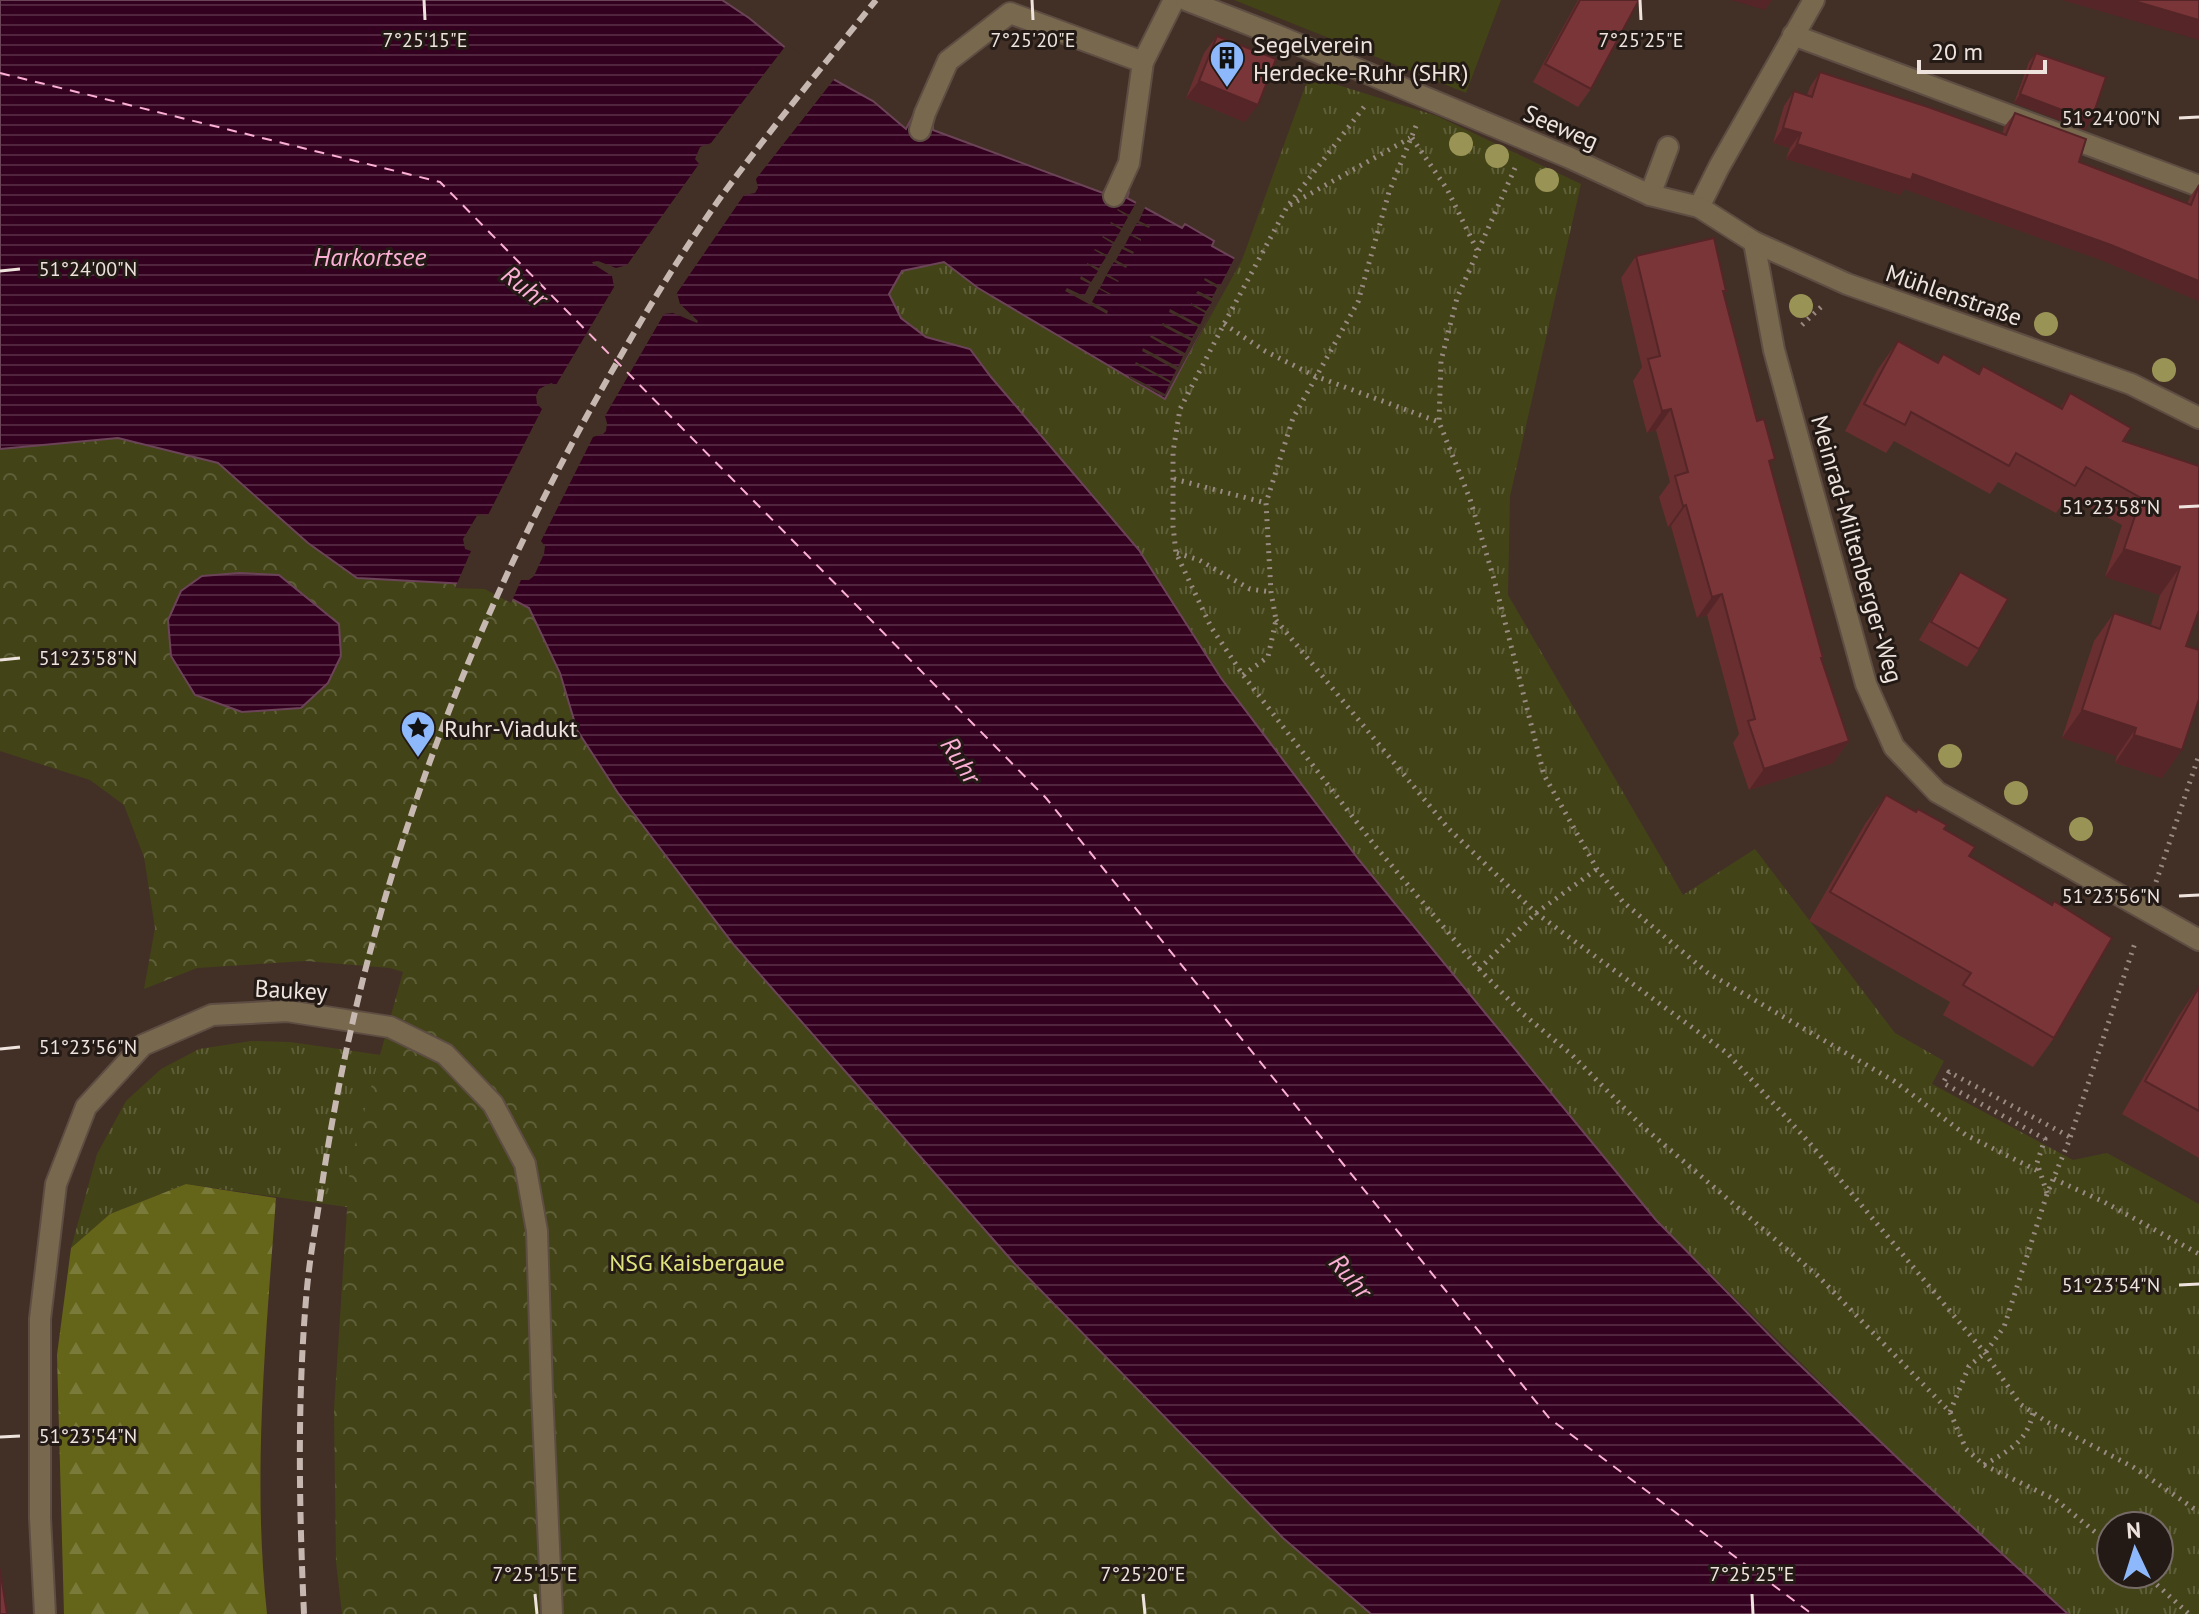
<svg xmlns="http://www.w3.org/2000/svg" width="2199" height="1614" viewBox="0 0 2199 1614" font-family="'PT Sans',sans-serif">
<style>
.grass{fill:url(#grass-tufts);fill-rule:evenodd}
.forest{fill:url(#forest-firs)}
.park{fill:url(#park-crowns)}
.pitch{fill:#424317}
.water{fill:url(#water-rules);stroke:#6c4458;stroke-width:2}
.pier{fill:#423026}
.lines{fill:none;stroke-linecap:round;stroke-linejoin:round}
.ferry{stroke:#fcafd4;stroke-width:2;stroke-dasharray:10 8;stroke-linecap:butt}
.service-casing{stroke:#5e4d43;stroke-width:24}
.minor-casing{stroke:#5e4d43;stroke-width:24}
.path{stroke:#998a82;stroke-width:5;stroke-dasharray:2 6;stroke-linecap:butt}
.service{stroke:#77684e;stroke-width:20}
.minor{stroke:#77684e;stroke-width:20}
.rail{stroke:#c6b8b1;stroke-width:6;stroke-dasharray:12 6;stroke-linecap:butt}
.tree{fill:#999356}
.wall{fill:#692e30}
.shaded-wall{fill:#552527}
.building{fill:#7a3538;stroke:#552527;stroke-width:2}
.ticks{fill:none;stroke:#efe3dd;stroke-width:3}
.labels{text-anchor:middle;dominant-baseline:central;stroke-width:6;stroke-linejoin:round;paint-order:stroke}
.poi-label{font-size:24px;fill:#efe3dd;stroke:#231a16;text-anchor:start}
.street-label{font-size:24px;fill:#efe3dd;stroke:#231a16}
.park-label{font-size:24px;fill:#e1e47e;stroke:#231a16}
.water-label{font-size:26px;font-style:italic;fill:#fcafd4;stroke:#231a16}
.ticks-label{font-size:20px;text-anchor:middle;fill:#efe3dd;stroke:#231a16;stroke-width:6;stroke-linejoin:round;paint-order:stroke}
</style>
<defs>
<pattern id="grass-tufts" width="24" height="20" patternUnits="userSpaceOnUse" patternTransform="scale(2)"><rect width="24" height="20" fill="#424317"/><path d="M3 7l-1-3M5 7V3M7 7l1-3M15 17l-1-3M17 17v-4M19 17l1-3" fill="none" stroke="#5e5e38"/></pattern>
<pattern id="forest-firs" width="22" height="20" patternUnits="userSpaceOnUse" patternTransform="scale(2)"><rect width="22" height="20" fill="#646519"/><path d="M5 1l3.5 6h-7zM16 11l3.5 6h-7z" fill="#7a7b3a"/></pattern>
<pattern id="park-crowns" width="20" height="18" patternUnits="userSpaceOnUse" patternTransform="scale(2)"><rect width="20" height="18" fill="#424317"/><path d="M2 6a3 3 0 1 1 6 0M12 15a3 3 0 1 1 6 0" fill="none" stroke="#5e5e38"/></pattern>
<pattern id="water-rules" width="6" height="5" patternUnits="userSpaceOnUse" patternTransform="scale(2)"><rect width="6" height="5" fill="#34001f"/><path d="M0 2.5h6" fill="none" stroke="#52253f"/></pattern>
</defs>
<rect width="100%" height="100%" fill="#423026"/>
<g class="grass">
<path d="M1309,76L1437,116L1581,184L1510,496L1508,595L1683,895L1755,849L1895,1033L1944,1061L1932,1084L2073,1160L2107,1153L2199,1204V1614H2068L1906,1466L1656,1220L1359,860L1221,678L1139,550L991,377L971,349L926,337L901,318L889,294L902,271L944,262L978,288L1165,398L1242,260ZM2111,1526H2159V1574H2111Z"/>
<polygon points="251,1041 290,1042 381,1055 472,1225 186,1184 110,1214 71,1248 97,1154 126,1101 161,1069 199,1049"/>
</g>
<path class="forest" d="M186,1184L276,1198C266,1336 252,1475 267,1614H64L57,1355L71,1248L110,1214Z"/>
<polygon class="park" points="0,289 358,380 1474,1614 342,1614 336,1562 334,1410 350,1163 403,972 390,968 305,961 197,968 144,989 155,928 144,857 124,805 90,780 0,751"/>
<polygon class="pitch" points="1234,0 1501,0 1466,93"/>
<g class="water">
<polygon points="0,0 722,0 749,18 804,63 873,101 906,129 916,110 933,116 933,130 1103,193 1108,184 1129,192 1127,198 1182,228 1185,224 1214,241 1212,246 1237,260 1165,399 978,288 944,262 902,271 889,294 901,318 926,337 970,349 991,377 1139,550 1221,678 1359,860 1656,1220 1784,1350 1906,1466 2068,1614 1371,1614 1283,1538 1014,1263 734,945 618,793 577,730 560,673 529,608 486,585 357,578 308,543 218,463 118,438 0,449"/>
<polygon points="239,573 279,575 339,624 341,656 328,683 301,708 242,712 195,695 171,656 168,620 181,591 202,576"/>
</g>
<g class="pier">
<polygon points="787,44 806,59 843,79 835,78 756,179 758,188 755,193 744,195 677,293 680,304 698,321 697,323 673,313 664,314 605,416 607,423 606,431 603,434 593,437 541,541 545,546 544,554 534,576 529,580 521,580 511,603 485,589 455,588 471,551 465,549 463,539 478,514 488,515 542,409 537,404 536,396 539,389 551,383 556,385 614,287 612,276 593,264 592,262 598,261 616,268 627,265 699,164 695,159 700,147 711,143"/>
<polygon points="1137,201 1146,205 1139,221 1150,226 1149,228 1137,223 1131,234 1141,239 1141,241 1130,235 1124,247 1134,252 1133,254 1122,249 1116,260 1127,266 1126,268 1114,262 1107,274 1119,281 1118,282 1106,276 1100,288 1111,294 1110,295 1099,289 1092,302 1108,311 1107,314 1065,291 1067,288 1084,296 1090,284 1080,279 1081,276 1091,282 1098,271 1087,264 1087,263 1099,268 1106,257 1094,250 1095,249 1107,255 1113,244 1102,237 1103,236 1114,242 1121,230 1110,223 1111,222 1122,228 1128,217 1117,210 1118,209 1129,215"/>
<polygon points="1235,257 1240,260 1165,397 1129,378 1130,376 1165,394 1170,383 1135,364 1136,362 1171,381 1176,370 1142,351 1143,348 1178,367 1183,356 1150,337 1151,335 1185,353 1191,341 1161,325 1163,323 1192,338 1198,327 1169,312 1170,309 1200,325 1205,313 1191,305 1191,303 1206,311 1212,302 1196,293 1198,291 1212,298 1217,288 1204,280 1205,278 1220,286"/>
</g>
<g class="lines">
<polyline class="ferry" points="0,73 440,182 1046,798 1550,1419 1812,1614"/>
<defs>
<g id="service">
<polyline points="920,130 925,113 948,61 1010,13 1143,62"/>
<polyline points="1650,195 1668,147"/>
<polyline points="1114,196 1129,163 1143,62 1174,0"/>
</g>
<g id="minor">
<polyline points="1186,0 1276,35 1570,158 1650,195 1699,207 1719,167 1814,0"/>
<polyline points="1793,35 2199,186"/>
<polyline points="1699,207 1754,242 1847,284 2131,384 2199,418"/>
<polyline points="1754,242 1774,350 1866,684 1894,747 1937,792 2199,940"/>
<polyline points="45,1614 40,1518 40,1319 56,1184 86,1107 143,1045 212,1015 287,1011 390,1027 445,1054 493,1104 525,1164 537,1231 542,1391 552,1614"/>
</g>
</defs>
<use href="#service" class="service-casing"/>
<use href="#minor" class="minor-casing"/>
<g class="path">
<polyline points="1364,107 1287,207 1224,324 1180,409 1173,452 1173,526 1176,553 1211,627 1243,675 1376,847 1479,969 1522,1013 1572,1055 1641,1125 1818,1276 1950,1412 1966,1449 1984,1465 2056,1500 2111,1545"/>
<polyline points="1412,138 1447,189 1477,250"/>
<polyline points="1515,168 1457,298 1441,361 1439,422 1470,499 1494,579 1544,775 1597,869 1623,902 1708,973 1894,1081 1966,1135 2040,1172"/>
<polyline points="1290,205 1410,138"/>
<polyline points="1224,324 1265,351 1315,376 1439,422"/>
<polyline points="1802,325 1821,307"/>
<polyline points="1174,479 1266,503"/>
<polyline points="1177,553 1199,560 1250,589 1271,592"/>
<polyline points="1276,620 1448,828 1536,913 1727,1053 1807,1140 1985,1353 2020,1404 2047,1422 2133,1467 2199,1512"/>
<polyline points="1243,675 1268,657 1276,620 1271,592 1266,503 1293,418 1358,302 1389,192 1416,126"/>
<polyline points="2156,882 2199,755"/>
<polyline points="1479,969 1536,913 1597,869"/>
<polyline points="2054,1179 2104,1202 2199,1254"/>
<polyline points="2047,1193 2037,1163 2045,1139 1943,1083 1949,1072 2070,1137"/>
<polyline points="1950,1412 1969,1366 1985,1353 2004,1327 2047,1194 2069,1141 2136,940"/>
<path d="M1984,1465C2008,1451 2027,1442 2033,1413"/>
<polyline points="2145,1574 2189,1614"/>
</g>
<use href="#service" class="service"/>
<use href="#minor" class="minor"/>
<path class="rail" d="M304,1614C299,1505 297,1396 307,1288C310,1256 316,1224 321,1192C360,918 456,654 589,412C629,340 671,268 718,201C768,132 823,66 876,0"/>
</g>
<g class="tree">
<circle cx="1461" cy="144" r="12"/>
<circle cx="1497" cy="156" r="12"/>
<circle cx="1547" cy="180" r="12"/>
<circle cx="1801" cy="306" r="12"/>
<circle cx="2046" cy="324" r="12"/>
<circle cx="2164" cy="370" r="12"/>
<circle cx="1950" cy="756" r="12"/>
<circle cx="2016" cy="793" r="12"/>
<circle cx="2081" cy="829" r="12"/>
</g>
<g class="wall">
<polygon points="1578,0 1639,0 1591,89 1578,107 1533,82"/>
<polygon points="1217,36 1245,122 1186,98 1204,53"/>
<polygon points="2036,53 2085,130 2014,103 2029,62"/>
<polygon points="1820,72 2002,134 2004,127 2015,113 2079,162 2187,204 2190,197 2199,184 2199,301 2101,260 1904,189 1900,195 1786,159 1790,148 1773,143 1784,106 1794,91 1807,95 1810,87"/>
<polygon points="1636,256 1724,293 1821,660 1849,741 1833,763 1749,790 1733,743 1739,734 1707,615 1697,618 1671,526 1668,527 1659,497 1670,482 1656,430 1647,433 1633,381 1642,367 1621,278"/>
<polygon points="1898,341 1937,362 1943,354 1978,374 1983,366 2060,408 2070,393 2123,441 2199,466 2199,614 2198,614 2186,646 2162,778 2115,763 2117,756 2062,738 2094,641 2114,613 2151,625 2160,595 2105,577 2122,525 2068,496 2056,513 1998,482 1990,494 1894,441 1886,453 1845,431 1878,369"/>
<polygon points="1960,572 1979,649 1967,667 1919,640 1948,590"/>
<polygon points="1886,795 1944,829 1969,856 2051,904 2054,901 2054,1038 2033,1067 1943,1015 1950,1002 1809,921 1865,824"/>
<polygon points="2199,986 2199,1158 2122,1114 2178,1017"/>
</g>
<g class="shaded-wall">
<polygon points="1731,0 1772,0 1765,10"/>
<polygon points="2062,0 2131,0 2199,20 2199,40"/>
<polygon points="1199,81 1258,105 1245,122 1186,98"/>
<polygon points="2020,94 2091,121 2085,130 2014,103"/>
<polygon points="1783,128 1801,133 1790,148 1773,143"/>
<polygon points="1797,144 1913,174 2111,245 2199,281 2199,301 2101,260 1904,189 1900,195 1786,159"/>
<polygon points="1671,409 1656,430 1647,433 1662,411"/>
<polygon points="1686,505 1671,526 1668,527 1683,506"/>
<polygon points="2124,549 2180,567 2160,595 2105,577"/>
<polygon points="1722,594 1707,615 1697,618 1712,597"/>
<polygon points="2082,710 2136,728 2117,756 2062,738"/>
<polygon points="2134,735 2182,750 2162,778 2115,763"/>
<polygon points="1849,741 1833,763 1749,790 1764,769"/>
</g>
<g class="building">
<polygon points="1580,0 1639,0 1591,89 1545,64"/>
<polygon points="2131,0 2199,0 2199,20"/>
<polygon points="1217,36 1276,59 1258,105 1199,81"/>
<polygon points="2036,53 2106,77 2091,121 2020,94"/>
<polygon points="1820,72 1928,107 2006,135 2015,113 2086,139 2079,162 2191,205 2199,185 2199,281 2111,245 1913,174 1911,180 1797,144 1801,133 1783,128 1794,91 1812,97"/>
<polygon points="1714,238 1726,291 1723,291 1757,421 1764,419 1775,459 1769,461 1823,658 1821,658 1849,741 1764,769 1748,721 1755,719 1722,594 1712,597 1686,505 1683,506 1675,476 1688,472 1671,409 1662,411 1648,359 1660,356 1636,256"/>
<polygon points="1898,341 1938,363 1943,354 1979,374 1983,366 2062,409 2070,393 2131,428 2123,441 2199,466 2199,610 2186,646 2199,650 2199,699 2182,750 2134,735 2136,728 2082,710 2114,613 2160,629 2180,567 2124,549 2141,498 2086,467 2075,486 2016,453 2009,466 1911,412 1905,425 1864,404"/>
<polygon points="1960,572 2008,599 1979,649 1931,622"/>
<polygon points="1886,795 1916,812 1918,809 1947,825 1944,829 1975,847 1969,856 2052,905 2054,901 2112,938 2054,1038 1963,985 1971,973 1830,892"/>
<polygon points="2199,987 2199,1111 2145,1081"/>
<polygon points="0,1569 7,1614 0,1614"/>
</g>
<path class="ticks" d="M424,0L425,20M1032,0L1033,20M1640,0L1641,20M2179,118L2199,117M0,271L20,269M2179,507L2199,506M0,660L20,658M2179,896L2199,895M0,1049L20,1047M2179,1285L2199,1284M0,1437L20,1436M535,1594L537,1614M1143,1594L1145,1614M1752,1594L1753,1614"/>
<defs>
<symbol id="building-pin" viewBox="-11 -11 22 30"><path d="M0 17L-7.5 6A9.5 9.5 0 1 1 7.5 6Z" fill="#8db9fc" stroke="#231a16"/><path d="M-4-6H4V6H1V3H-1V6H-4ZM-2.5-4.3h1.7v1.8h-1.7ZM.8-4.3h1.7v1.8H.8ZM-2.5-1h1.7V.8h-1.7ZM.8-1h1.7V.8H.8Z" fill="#111"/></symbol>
<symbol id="sight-pin" viewBox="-11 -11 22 30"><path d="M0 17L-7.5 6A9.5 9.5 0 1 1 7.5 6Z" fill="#8db9fc" stroke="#231a16"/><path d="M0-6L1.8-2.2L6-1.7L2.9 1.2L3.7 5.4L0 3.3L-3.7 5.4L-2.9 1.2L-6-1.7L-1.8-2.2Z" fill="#111"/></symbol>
</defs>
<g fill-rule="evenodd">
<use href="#building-pin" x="1207" y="38" width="40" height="54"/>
<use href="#sight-pin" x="398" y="708" width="40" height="54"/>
</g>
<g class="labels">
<g class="poi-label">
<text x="1253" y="44">Segelverein<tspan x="1253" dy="28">Herdecke-Ruhr (SHR)</tspan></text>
<text x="444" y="728">Ruhr-Viadukt</text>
</g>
<g class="street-label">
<text transform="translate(1561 127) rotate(23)">Seeweg</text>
<text transform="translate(1954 295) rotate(19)">Mühlenstraße</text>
<text transform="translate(1857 549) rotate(74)">Meinrad-Miltenberger-Weg</text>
<text transform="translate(291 990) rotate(3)">Baukey</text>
</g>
<g class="park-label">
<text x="697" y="1262">NSG Kaisbergaue</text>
</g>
<g class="water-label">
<text x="370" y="256">Harkortsee</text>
<text transform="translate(525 286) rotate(37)">Ruhr</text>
<text transform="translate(961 760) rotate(57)">Ruhr</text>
<text transform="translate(1351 1276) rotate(49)">Ruhr</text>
</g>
</g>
<g class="ticks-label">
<text x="425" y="47">7°25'15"E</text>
<text x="1033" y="47">7°25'20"E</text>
<text x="1641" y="47">7°25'25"E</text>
<text x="2111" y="125">51°24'00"N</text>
<text x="88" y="276">51°24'00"N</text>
<text x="2111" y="514">51°23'58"N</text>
<text x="88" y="665">51°23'58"N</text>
<text x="2111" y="903">51°23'56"N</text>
<text x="88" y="1054">51°23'56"N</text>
<text x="2111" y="1292">51°23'54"N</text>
<text x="88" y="1443">51°23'54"N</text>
<text x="535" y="1581">7°25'15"E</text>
<text x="1143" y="1581">7°25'20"E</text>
<text x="1752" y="1581">7°25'25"E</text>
</g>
<g transform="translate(2135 1550) rotate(356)"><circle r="38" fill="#231a16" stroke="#756a66" stroke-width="2"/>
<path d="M0-6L14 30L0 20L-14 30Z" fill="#8db9fc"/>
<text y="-12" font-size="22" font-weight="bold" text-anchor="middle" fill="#efe3dd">N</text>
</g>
<path d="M1919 60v12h126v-12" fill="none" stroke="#efe3dd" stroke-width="4"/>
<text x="1931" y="60" font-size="24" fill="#efe3dd" stroke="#231a16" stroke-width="6" paint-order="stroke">20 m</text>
</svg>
